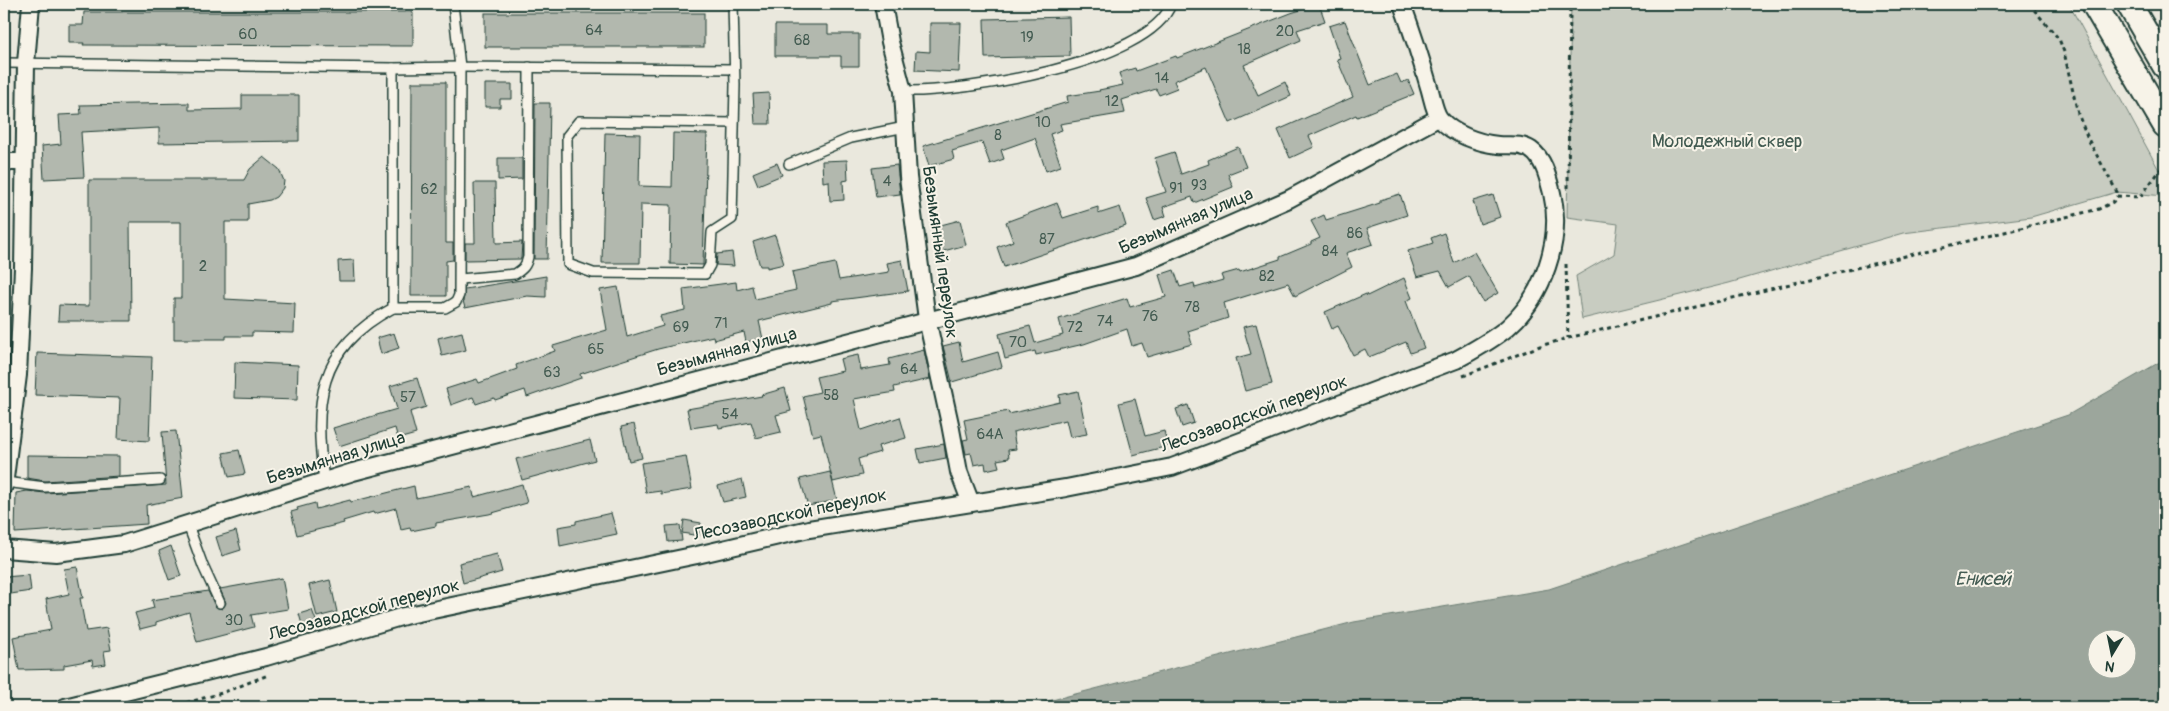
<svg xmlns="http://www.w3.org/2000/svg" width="2169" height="711" viewBox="0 0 2169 711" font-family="Pangolin,sans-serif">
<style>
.green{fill:#c8ccc1;stroke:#74847a}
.water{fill:#9ca69c;stroke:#6a7c72;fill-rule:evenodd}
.building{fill:#b2b8ae;stroke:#1f3d34}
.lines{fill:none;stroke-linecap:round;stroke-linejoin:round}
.service-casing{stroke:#1f3d34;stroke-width:12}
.minor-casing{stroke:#1f3d34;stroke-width:20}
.secondary-casing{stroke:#1f3d34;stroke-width:28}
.path{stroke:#1f3d34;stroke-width:3;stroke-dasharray:4 4;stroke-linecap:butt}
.service{stroke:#f7f3e8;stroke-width:9}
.minor{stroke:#f7f3e8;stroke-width:16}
.secondary{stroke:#f7f3e8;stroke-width:24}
.labels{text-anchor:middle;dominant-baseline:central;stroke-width:4;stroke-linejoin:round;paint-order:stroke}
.number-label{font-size:15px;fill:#445c52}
.park-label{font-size:18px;fill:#415a50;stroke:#f7f3e8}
.street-label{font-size:18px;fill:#1f3d34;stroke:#f7f3e8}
.water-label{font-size:19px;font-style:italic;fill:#445c53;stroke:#f7f3e8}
</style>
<rect width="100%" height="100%" fill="#eae8dd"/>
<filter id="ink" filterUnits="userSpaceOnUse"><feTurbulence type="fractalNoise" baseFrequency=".02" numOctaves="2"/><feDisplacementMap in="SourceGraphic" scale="10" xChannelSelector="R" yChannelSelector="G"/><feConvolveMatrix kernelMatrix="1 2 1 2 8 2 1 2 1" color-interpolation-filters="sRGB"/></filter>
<g filter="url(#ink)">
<polygon class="green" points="1571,4 2065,4 2070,6 2165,181 2165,196 2117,192 2031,217 1903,233 1729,283 1582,319 1576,276 1614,254 1618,224 1567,217"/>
<path class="water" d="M2165,359V707H1025L1354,622L1549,589L2068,415ZM2096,638H2126V668H2096Z"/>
<g class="building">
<polygon points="1319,4 1325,21 1297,30 1301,40 1244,65 1258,95 1285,82 1291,96 1230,123 1206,67 1174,81 1177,88 1159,95 1156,89 1122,100 1125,113 1060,124 1062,130 1050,134 1061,166 1046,171 1035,138 1001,150 1004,159 990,164 982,142 952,151 954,159 929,166 923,146 1068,102 1067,96 1100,91 1099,90 1123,85 1119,73 1135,68 1136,71 1176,56 1177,58 1291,13"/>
<polygon points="84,12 413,12 413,46 83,45 84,43 69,43 69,25 83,25"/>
<rect x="485" y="13" width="219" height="34"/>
<polygon points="1069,17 1070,56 985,58 984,19"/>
<polygon points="1345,21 1370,85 1397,74 1401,83 1408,80 1414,94 1357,117 1356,115 1309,136 1314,147 1290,158 1278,130 1353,97 1337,59 1340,58 1329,26"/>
<polygon points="930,23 961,23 959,72 915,70 916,51 930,52"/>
<polygon points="775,25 828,25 828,34 859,34 859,66 841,66 841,56 775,56"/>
<polygon points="412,82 446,82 446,243 453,243 453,260 446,261 446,296 411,296"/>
<polygon points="485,84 512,84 512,99 500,99 500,107 485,107"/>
<polygon points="769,93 770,124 755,124 753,94"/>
<polygon points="242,95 299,95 299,141 159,143 159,128 81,132 84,177 44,179 42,146 61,144 59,115 81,114 80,105 189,103 189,110 242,109"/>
<polygon points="535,103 550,103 547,259 534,259"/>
<polygon points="605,133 640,134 639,186 672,187 673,133 707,134 703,265 670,264 671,205 641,204 640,263 602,263"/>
<polygon points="1238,147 1246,167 1228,174 1233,187 1194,203 1192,197 1163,207 1166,216 1154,220 1146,198 1166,192 1155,158 1174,152 1181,174 1209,164 1208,160"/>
<polygon points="264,157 279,169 284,181 283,188 276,197 270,200 248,204 248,222 225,222 225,299 295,303 294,333 252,332 252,336 226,336 226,339 174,339 174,298 181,298 181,222 130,222 131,321 58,321 59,305 89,306 89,180 244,180 250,169"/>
<polygon points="498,158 522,158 522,179 498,180"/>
<polygon points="847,160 848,180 843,181 844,200 830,201 829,181 823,182 822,161"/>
<polygon points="777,163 782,175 758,185 753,173"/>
<polygon points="897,165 900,194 876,197 872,168"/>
<polygon points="474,183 495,183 496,243 522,242 521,259 465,260 465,243 475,243"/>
<polygon points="1400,194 1407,215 1367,228 1373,244 1346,253 1352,267 1295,296 1288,283 1224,303 1228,318 1188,331 1192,344 1147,357 1142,343 1132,346 1127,329 1084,344 1036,355 1035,351 1005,359 999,334 1030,326 1035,343 1063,335 1059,319 1127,298 1130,307 1166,297 1159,275 1174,270 1180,287 1194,283 1195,288 1223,280 1221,275 1239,270 1240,272 1280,259 1280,257 1311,244 1311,242 1320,238 1311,221 1324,215 1326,220 1380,203 1380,200"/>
<polygon points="1493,195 1500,217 1480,224 1473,201"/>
<polygon points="1057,203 1063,218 1098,207 1098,214 1120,207 1126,226 1004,267 997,247 1013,241 1006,222"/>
<polygon points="960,220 966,245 940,252 933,227"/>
<polygon points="1444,233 1454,263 1474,252 1498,293 1483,302 1469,276 1449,287 1440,271 1417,277 1408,251 1433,243 1431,238"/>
<polygon points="775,235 784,264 767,268 767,266 760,266 753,242"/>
<polygon points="732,252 734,266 716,265 717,254"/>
<polygon points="354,260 355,281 339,281 338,261"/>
<polygon points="902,260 908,291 832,301 832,303 759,321 763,339 746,342 744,332 714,340 713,336 658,349 580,374 581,378 527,397 525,390 495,400 494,398 476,404 473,397 451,405 446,389 477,379 479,383 517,369 516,365 555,351 553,346 607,330 600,290 618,287 627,337 663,326 660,316 685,310 683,289 736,282 737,290 752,286 755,299 796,290 792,272 835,263 839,280 889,272 887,263"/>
<polygon points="546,276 546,297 527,296 465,308 463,301 465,289"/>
<polygon points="1404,278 1412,298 1406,301 1424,348 1410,353 1406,342 1369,357 1365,349 1353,355 1338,326 1332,329 1325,312 1366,294 1367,296"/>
<polygon points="1256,324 1272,384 1245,391 1236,358 1251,354 1243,327"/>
<polygon points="462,332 466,350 442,356 438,338"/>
<polygon points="394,333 399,348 381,354 377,338"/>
<polygon points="959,342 963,362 998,352 1002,367 952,382 943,346"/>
<polygon points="924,350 930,379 894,387 895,392 854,399 861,430 900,417 906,438 878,446 880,452 858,459 862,475 833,482 821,434 813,436 803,396 820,392 816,377 843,371 840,359 858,355 861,370 890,365 889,359"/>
<polygon points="37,353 152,357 149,441 118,439 120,398 35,395"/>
<polygon points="235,362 298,365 297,400 234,398"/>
<polygon points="417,378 426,407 410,412 416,434 398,439 395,428 339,446 333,428 397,409 390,386"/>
<polygon points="785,388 791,411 776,415 781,432 756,438 751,422 719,428 718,424 691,428 687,409 762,396 761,395"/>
<polygon points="1078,391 1087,434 1070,437 1066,420 1013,432 1016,449 1008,450 1009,458 997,460 999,467 986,470 985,463 974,465 971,453 966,454 963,440 968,439 964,420 1008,411 1009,414 1060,402 1059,395"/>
<polygon points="1135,399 1145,436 1164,431 1168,446 1133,455 1119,403"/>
<polygon points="1188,405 1194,423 1182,427 1176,409"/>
<polygon points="634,424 642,458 629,461 621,427"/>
<polygon points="176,431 183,498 146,505 147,524 15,533 16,493 27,491 45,493 166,485 162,432"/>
<polygon points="590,440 595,460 522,480 516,459"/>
<polygon points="944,444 946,458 920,463 917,449"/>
<polygon points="239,450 245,474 229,477 223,453"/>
<polygon points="27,455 119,456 119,476 45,481 27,478"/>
<polygon points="686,456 692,489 661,494 661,491 646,493 641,463"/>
<polygon points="830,472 837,500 808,506 800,479"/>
<polygon points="742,479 746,497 723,502 718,486"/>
<polygon points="522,484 527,503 489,514 436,523 436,526 411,531 410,528 401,530 396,508 374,514 373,512 343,521 344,523 297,535 291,512 298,510 297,508 315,503 316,509 350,500 351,502 414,486 416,498 472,487 474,497"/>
<polygon points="611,513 617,534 560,546 558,527 576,524 576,521"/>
<polygon points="684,520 701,523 699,536 682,533"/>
<polygon points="680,525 682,541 668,542 666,526"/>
<polygon points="236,531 241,550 222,556 216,537"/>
<polygon points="171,546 181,576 169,580 159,551"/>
<polygon points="497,554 502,572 463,583 459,563"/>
<polygon points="77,567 83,598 80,598 86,631 107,628 111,650 104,651 106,664 93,666 92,660 64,665 64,669 19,670 13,637 51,630 46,599 69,594 64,569"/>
<polygon points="29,575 31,591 4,595 4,577"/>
<polygon points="282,578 288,609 251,615 254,627 197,642 189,612 156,622 156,625 140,629 135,613 154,608 152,600 208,591 215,606 222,609 226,603 220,589"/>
<polygon points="330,580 337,612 317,617 309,585"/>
<polygon points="312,610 318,626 304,631 299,614"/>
</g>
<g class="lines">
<defs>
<g id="service">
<polyline points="453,4 460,67 734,69"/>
<polyline points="733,4 735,85 732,219 712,232 710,265 705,274 593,273 568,264 567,136 579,121 734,123"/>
<polyline points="4,63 393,68 460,67 459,295 456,302 445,308 393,308"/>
<path d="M903,91C960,93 1150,64 1171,4"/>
<polyline points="789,164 851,138 905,127"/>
<path d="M460,279L515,274C523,269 526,266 528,257L529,67"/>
<path d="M324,481C314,403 316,349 393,308V68"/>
<polyline points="5,482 45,487 160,480"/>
<polyline points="188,525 203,566 220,603"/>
</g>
<g id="minor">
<polyline points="883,4 890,42 903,91 908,177 927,319 950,424 959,472 971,503"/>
<polyline points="4,162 24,162"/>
<polyline points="4,486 18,375 23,268 26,63 31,4"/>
<polyline points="4,549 56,553 124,544 353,472 1136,266 1289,199 1438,118"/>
<path d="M65,707L266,657L404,616L697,555L809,529L1066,488L1172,467L1456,360C1474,350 1491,341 1507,328C1543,297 1563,240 1552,193C1548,178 1544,159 1531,150C1520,143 1509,146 1498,145C1478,143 1453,134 1440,119C1434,112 1432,96 1429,87C1421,59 1412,31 1402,4"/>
</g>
<g id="secondary">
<polyline points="2094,4 2165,125"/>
<polyline points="2129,4 2165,66"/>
</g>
</defs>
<use href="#service" class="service-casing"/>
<use href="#minor" class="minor-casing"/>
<use href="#secondary" class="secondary-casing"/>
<g class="path">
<polyline points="2029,4 2059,39 2064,52 2078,114 2089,141 2117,192 2117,196"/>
<polyline points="1568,188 1570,4"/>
<polyline points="2117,196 2140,197 2165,164"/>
<polyline points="1566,264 1568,338"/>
<polyline points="1463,376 1540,346 1568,338 2099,209 2113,202 2117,196"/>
<polyline points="171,707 222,693 268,675"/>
</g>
<use href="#service" class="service"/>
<use href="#minor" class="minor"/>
<use href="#secondary" class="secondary"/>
</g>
</g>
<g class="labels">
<g class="number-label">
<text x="594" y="30">64</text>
<text x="1285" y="31">20</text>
<text x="248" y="34">60</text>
<text x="1027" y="37">19</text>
<text x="802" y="40">68</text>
<text x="1244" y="49">18</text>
<text x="1162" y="78">14</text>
<text x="1112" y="101">12</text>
<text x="1043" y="122">10</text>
<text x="998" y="135">8</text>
<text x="887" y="181">4</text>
<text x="1199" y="185">93</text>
<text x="1176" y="188">91</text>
<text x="429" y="189">62</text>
<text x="1355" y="233">86</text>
<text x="1047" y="239">87</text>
<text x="1330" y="251">84</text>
<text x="203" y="266">2</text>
<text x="1267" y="276">82</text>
<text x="1192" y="307">78</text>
<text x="1150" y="316">76</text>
<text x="1105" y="321">74</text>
<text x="721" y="323">71</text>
<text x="681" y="327">69</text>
<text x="1075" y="327">72</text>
<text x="1018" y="342">70</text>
<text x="596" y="349">65</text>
<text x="909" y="369">64</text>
<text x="552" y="372">63</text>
<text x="831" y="395">58</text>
<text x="408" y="397">57</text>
<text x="730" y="414">54</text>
<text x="990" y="434">64А</text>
<text x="234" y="620">30</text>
</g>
<g class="park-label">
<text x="1727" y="141">Молодежный сквер</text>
</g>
<g class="street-label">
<text transform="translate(1186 221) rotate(-23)">Безымянная улица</text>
<text transform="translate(940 252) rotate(82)">Безымянный переулок</text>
<text transform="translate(727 352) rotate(-15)">Безымянная улица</text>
<text transform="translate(1254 414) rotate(-20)">Лесозаводской переулок</text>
<text transform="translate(336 458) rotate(-17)">Безымянная улица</text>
<text transform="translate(790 515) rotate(-12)">Лесозаводской переулок</text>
<text transform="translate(364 610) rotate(-15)">Лесозаводской переулок</text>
</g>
<g class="water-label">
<text x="1983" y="579">Енисей</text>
</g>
</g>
<rect width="2169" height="711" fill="none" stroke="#f7f3e8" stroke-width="20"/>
<rect x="10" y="10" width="2149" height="691" fill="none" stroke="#1f3d34" stroke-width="2" filter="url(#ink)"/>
<g transform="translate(2112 654) rotate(190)"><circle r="24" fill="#f7f3e8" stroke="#a1aaa0"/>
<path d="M0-4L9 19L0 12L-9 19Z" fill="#1f3d34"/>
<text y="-8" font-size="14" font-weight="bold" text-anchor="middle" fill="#1f3d34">N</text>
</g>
</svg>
